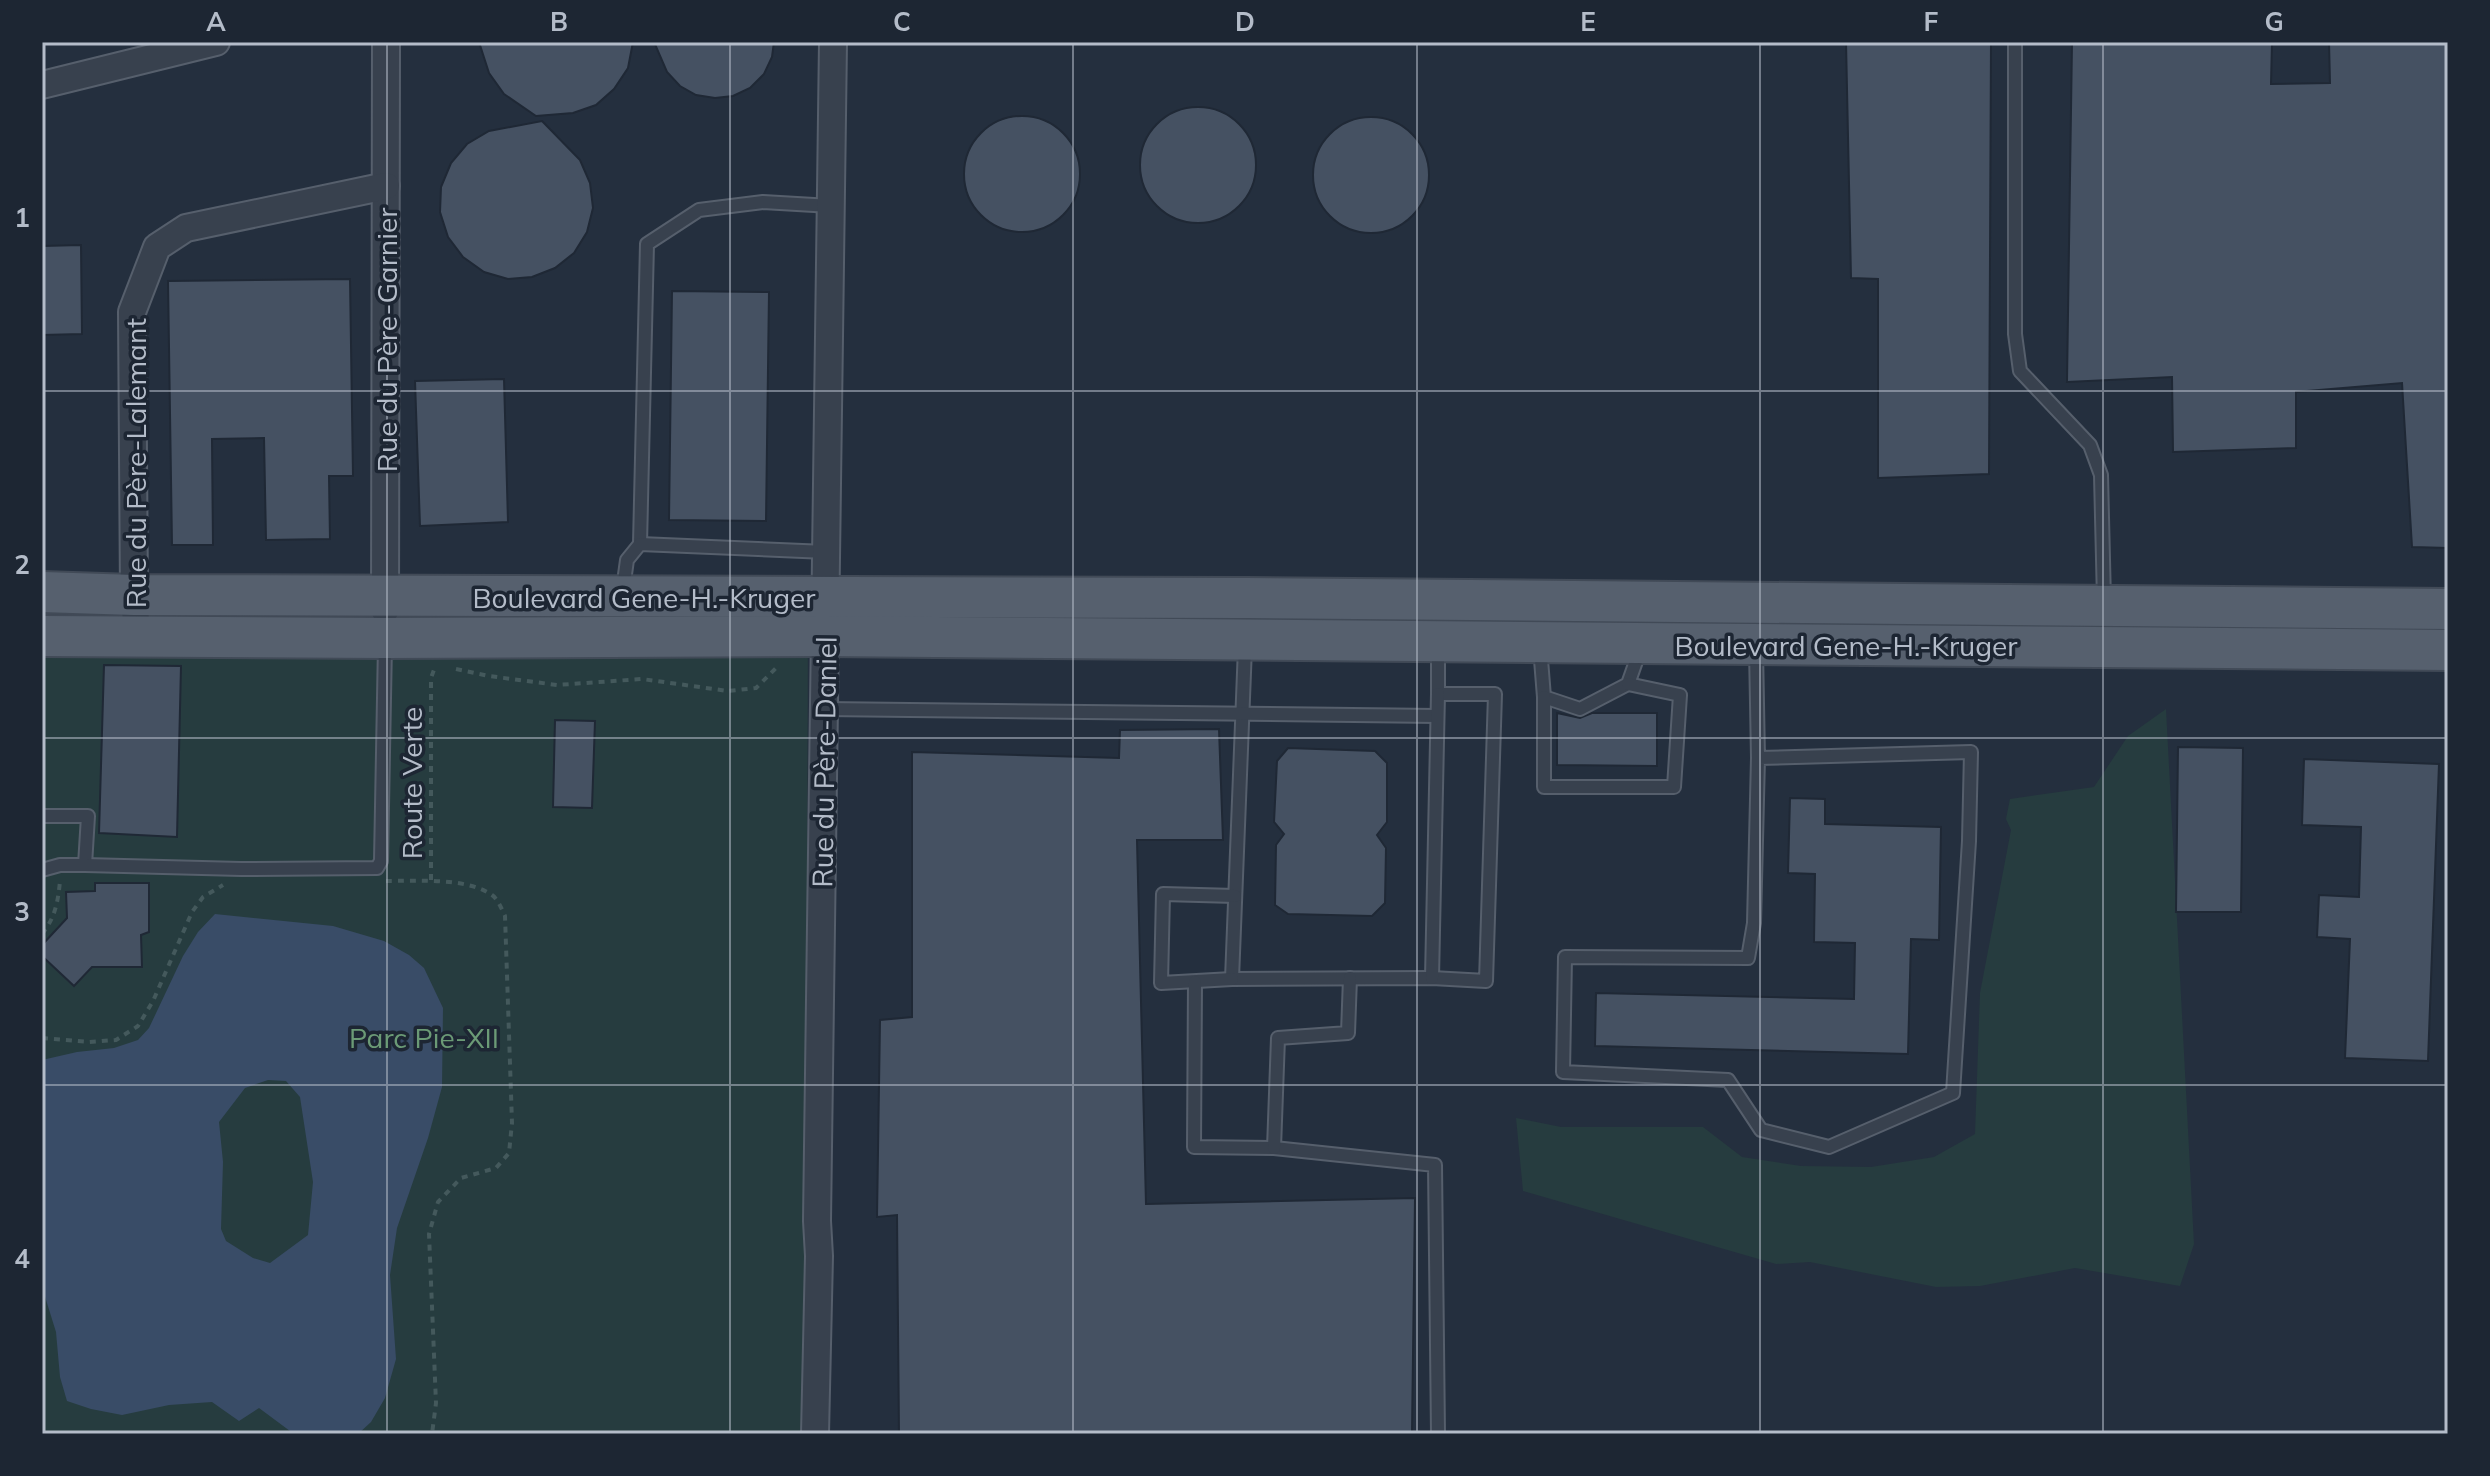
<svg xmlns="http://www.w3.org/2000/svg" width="2490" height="1476" viewBox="0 0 2490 1476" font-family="Mulish,sans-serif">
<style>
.green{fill:#263c3f}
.water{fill:#394c67;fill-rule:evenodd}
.building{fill:#455162;stroke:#1f2835;stroke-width:2}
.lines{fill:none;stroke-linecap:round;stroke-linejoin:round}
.lane-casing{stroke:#565f6c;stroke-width:16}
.street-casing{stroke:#565f6c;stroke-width:30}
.primary-casing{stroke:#414a57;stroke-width:44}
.path{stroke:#44595c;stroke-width:4;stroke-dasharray:6 6;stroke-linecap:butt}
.lane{stroke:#38414e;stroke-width:12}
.street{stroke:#38414e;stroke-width:26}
.primary{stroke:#56606e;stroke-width:40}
.grid{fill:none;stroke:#b4bcc9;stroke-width:2;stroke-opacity:0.55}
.labels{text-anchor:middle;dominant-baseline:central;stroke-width:7;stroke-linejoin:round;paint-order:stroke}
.street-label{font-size:28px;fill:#b4bcc9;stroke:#1d2633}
.park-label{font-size:28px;fill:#6b9a76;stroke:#1d2633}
.neatline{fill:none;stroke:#b4bcc9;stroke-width:3}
.grid-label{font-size:26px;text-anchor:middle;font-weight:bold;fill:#b4bcc9}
</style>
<rect width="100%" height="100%" fill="#242f3e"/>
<g class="green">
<polygon points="808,632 805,1434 42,1434 42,640"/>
<polygon points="2166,709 2194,1244 2180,1286 2075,1268 1980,1286 1936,1287 1810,1262 1776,1264 1523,1191 1516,1118 1561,1127 1703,1127 1742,1157 1801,1166 1871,1167 1934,1157 1975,1134 1980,993 2011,830 2006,819 2010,799 2094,787 2128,736"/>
</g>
<path class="water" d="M215,914L333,926L384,941L409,955L424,968L443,1008L442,1087L428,1138L397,1228L390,1275L396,1359L385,1398L371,1422L358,1434H294L259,1408L239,1421L212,1402L169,1405L122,1415L91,1409L67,1401L60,1377L56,1332L42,1287V1060L77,1052L114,1048L138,1040L149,1028L183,956L198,932ZM268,1080L286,1081L300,1097L313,1182L308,1235L270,1263L253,1258L226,1241L221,1229L223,1162L219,1122L245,1088Z"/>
<g class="building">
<polygon points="479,42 633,42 628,68 614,89 596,105 573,113 536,116 504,94 489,73"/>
<polygon points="654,42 774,42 772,57 764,74 750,88 733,96 715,98 696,95 680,86 667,72"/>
<polygon points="1846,42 1991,42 1989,474 1878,478 1878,279 1851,278"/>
<polygon points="2072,42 2272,42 2271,84 2330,83 2329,42 2448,42 2448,548 2412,547 2402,383 2296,392 2296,448 2173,452 2172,377 2067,382"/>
<circle cx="1198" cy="165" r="58"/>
<circle cx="1022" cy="174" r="58"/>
<circle cx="1371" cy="175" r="58"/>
<polygon points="542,121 580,160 590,183 593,208 587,232 574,253 555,268 532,277 508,279 484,272 463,257 448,237 440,212 441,187 451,163 467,144 489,131"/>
<polygon points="81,245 82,334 42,335 42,246"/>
<polygon points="350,279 353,476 329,476 330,539 266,540 264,438 212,439 213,545 172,545 168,281"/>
<polygon points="672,291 769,292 766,521 669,520"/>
<polygon points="504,379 508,522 420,526 415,381"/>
<polygon points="104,665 181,666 177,837 99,833"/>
<polygon points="1557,713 1580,718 1592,713 1657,713 1657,766 1557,765"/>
<polygon points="555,720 595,721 592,808 553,807"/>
<polygon points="1219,729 1223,840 1137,840 1146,1204 1415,1198 1412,1434 899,1434 897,1215 877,1217 880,1020 912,1017 912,752 1119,758 1120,730"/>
<polygon points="2178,747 2243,748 2241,912 2176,912"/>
<polygon points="1288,748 1375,751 1387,763 1387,822 1377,835 1386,848 1385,903 1372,916 1288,914 1275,905 1276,845 1284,834 1274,822 1277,761"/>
<polygon points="2304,759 2439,764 2428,1061 2345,1058 2350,939 2317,937 2319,895 2359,897 2361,827 2302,825"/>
<polygon points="1790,798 1825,799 1825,824 1941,827 1939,940 1911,939 1908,1054 1595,1046 1596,993 1854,999 1855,943 1814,942 1815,874 1788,873"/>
<polygon points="95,883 149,883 149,932 141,935 142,967 92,967 74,986 42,956 42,945 67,918 66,892 95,891"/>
</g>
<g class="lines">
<defs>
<g id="lane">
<polyline points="2015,42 2015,334 2020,371 2090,445 2101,475 2104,601"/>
<polyline points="640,544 647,244 699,210 763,202 831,206"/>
<polyline points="623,589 627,560 640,544 826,552"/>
<polyline points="1245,647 1232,979 1432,978 1486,981 1495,694 1438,694 1438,646"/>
<polyline points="1540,647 1544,697 1580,709 1628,684 1640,650"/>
<polyline points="1756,649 1758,758 1754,923 1748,958 1565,957 1563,1072 1728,1080 1761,1130 1829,1147 1953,1093 1969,841 1971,752 1758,758"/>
<polyline points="1544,697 1544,787 1674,787 1680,695 1628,684"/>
<polyline points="824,709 1437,716"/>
<polyline points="42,816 88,816 85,865"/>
<polyline points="42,870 60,865 85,865 241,869 377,868 381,861 385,644"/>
<polyline points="1432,978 1438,694"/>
<polyline points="1232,979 1161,983 1163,894 1235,896"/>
<polyline points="1195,982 1194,1147 1274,1148 1435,1165 1438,1434"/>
<polyline points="1274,1148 1278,1038 1348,1033 1350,978"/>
</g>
<g id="street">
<polyline points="42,85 216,42"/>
<polyline points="385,611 386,42"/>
<polyline points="137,635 134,595 132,312 157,247 186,228 386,186"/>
<polyline points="815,1434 819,1256 817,1221 833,42"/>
</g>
<g id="primary">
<polyline points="42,592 134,595 1246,598 2448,609"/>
<polyline points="42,636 385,638 825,636 2448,650"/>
</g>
</defs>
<use href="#lane" class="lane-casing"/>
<use href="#street" class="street-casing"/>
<use href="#primary" class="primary-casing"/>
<g class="path">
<polyline points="456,669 489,676 557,685 642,679 728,691 756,688 779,665"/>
<polyline points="431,880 431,678 435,667"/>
<path d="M386,881C416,881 466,877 492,895C498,899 502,910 505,916L512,1123L509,1153L496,1168L461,1178L438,1202L429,1234L436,1403L432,1434"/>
<path d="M42,934C55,918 58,902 60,881"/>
<polyline points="42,1038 89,1042 116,1040 138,1026 153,1001 192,912 203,897 223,885"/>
</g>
<use href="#lane" class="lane"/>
<use href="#street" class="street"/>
<use href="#primary" class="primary"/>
</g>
<path class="grid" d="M387,42V1434M730,42V1434M1073,42V1434M1417,42V1434M1760,42V1434M2103,42V1434M42,391H2448M42,738H2448M42,1085H2448"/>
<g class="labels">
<g class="street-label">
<text transform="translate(386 340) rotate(-90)">Rue du Père-Garnier</text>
<text transform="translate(135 463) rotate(-90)">Rue du Père-Lalemant</text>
<text x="644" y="597">Boulevard Gene-H.-Kruger</text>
<text x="1846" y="645">Boulevard Gene-H.-Kruger</text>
<text transform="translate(824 762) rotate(-89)">Rue du Père-Daniel</text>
<text transform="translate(411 783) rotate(-90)">Route Verte</text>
</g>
<g class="park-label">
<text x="424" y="1037">Parc Pie-XII</text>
</g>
</g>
<rect width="2490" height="1476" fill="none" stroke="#1d2633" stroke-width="88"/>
<rect x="44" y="44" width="2402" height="1388" class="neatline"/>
<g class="grid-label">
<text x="216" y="31">A</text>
<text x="559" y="31">B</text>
<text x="902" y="31">C</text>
<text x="1245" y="31">D</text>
<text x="1588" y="31">E</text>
<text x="1931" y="31">F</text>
<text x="2274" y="31">G</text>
<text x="22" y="227">1</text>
<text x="22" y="574">2</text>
<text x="22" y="921">3</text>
<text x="22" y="1268">4</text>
</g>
</svg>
